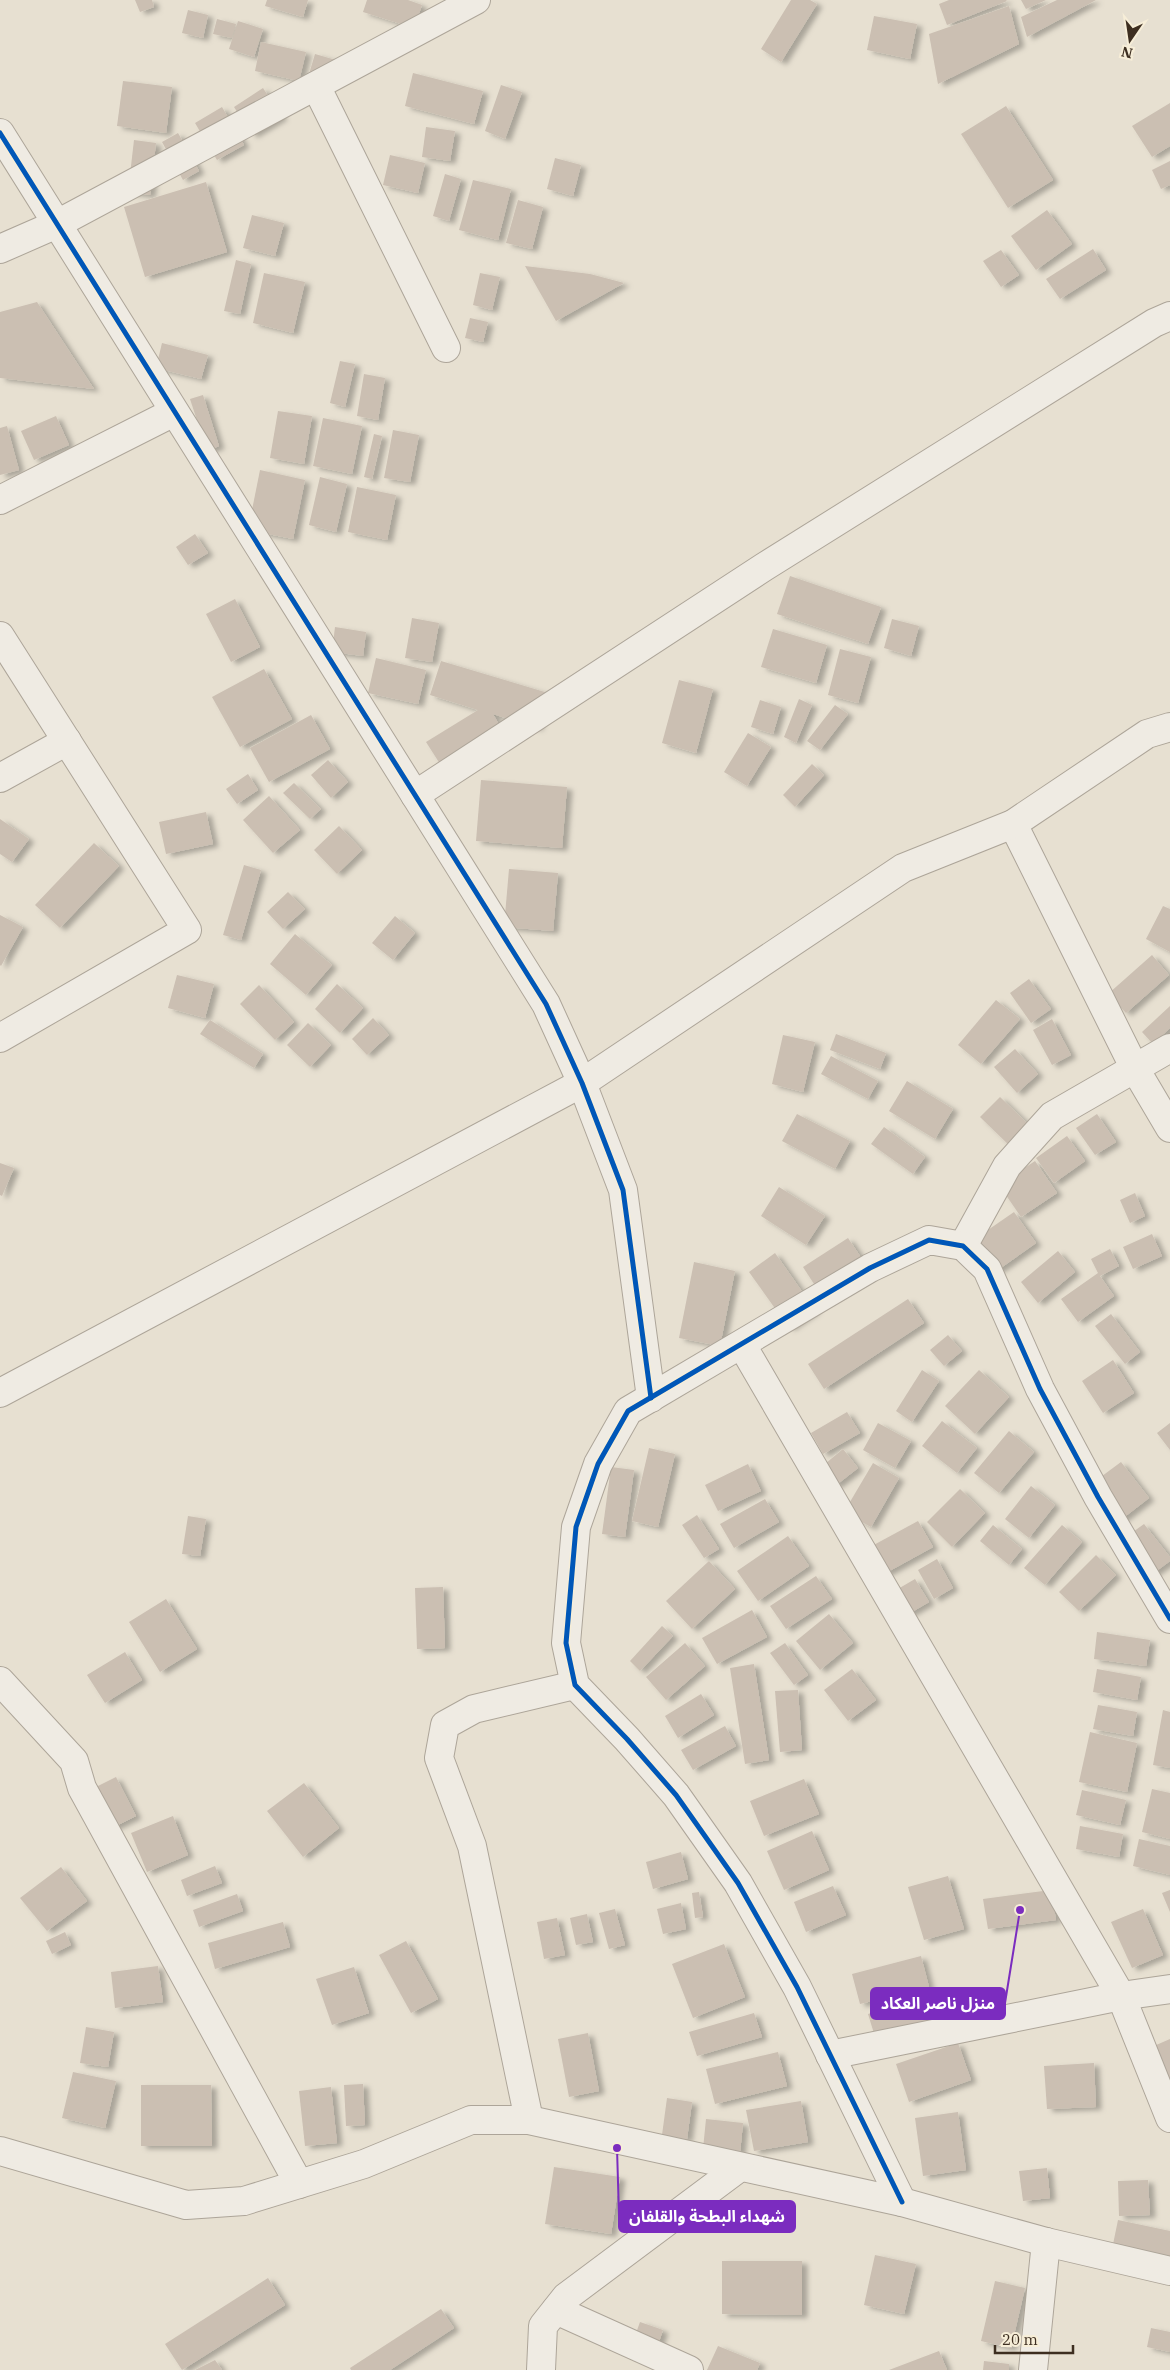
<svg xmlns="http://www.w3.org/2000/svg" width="1170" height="2370" viewBox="0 0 1170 2370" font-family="'IBM Plex Serif','Noto Sans Arabic',serif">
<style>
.building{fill:#cbbfb2;filter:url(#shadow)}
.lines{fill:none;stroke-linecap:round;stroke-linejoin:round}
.minor-casing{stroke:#ada599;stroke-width:30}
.minor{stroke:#efebe3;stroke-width:28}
.cycleway-casing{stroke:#f7eed8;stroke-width:8}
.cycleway{stroke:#0057b8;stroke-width:5}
.leader{fill:none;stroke:#7b2cbf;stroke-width:2}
.callout-dot{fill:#7b2cbf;stroke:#f7eed8;stroke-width:2}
.callout{fill:#7b2cbf;stroke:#7b2cbf;stroke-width:2}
.callout-label{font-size:16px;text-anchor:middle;font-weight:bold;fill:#fff}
</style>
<defs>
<filter id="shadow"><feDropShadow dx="5.5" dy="3" stdDeviation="2.5" flood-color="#0004"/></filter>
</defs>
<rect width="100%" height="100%" fill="#e7e0d1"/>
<g class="building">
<polygon points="135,0 152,0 154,7 140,12"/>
<polygon points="267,0 308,0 303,17 265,6"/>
<polygon points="367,0 408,0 422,5 414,28 363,12"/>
<polygon points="791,0 810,0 817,4 781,62 761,49"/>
<polygon points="949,0 1006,0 1007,1 947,25 939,4"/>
<polygon points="1021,0 1046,0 1026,9"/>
<polygon points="1057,0 1096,0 1027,37 1021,17"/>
<polygon points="1009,6 1019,44 938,84 929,34"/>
<polygon points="188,10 208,15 203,38 182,33"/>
<polygon points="874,16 917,24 910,59 867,50"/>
<polygon points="217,19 236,24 232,38 213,34"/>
<polygon points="238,21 263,29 254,57 229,49"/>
<polygon points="261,42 306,52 299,81 255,71"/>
<polygon points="315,54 346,63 309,74"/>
<polygon points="413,73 483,91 474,124 405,106"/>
<polygon points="123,81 172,87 166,133 117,126"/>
<polygon points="501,85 522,92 505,139 485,131"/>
<polygon points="263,88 282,117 252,135 234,107"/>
<polygon points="1170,103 1170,146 1152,157 1132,126"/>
<polygon points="1006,106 1053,180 1008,208 961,134"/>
<polygon points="222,107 244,145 217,160 195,123"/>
<polygon points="426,127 455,131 450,161 422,157"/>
<polygon points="178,133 199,171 183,180 162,142"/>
<polygon points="134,140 156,143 150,195 128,192"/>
<polygon points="390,155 425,163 418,193 383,185"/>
<polygon points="555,158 581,165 573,196 547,189"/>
<polygon points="1170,161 1170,185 1161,189 1152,170"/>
<polygon points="445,174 461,179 449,221 433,216"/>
<polygon points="473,180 511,189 498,240 459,230"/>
<polygon points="206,182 227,252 145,277 124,207"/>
<polygon points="518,200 543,207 532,249 506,243"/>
<polygon points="1047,210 1072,244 1036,270 1011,236"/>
<polygon points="252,215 284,223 275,256 243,248"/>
<polygon points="1093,249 1106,270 1060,299 1046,279"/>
<polygon points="1001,250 1019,275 1001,287 983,261"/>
<polygon points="236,260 251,264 240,314 224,311"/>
<polygon points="525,266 590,274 624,283 556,321"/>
<polygon points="264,273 305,282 293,333 253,323"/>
<polygon points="480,273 500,277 492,310 473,305"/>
<polygon points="37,302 94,389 0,378 0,312"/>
<polygon points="470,318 488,322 483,342 465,338"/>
<polygon points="162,343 208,355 201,379 156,368"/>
<polygon points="340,361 355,364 345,407 330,403"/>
<polygon points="364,374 385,378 378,420 357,416"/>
<polygon points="203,395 219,446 207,451 190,399"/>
<polygon points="278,411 312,416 304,464 270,458"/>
<polygon points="56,416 69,445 34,460 21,431"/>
<polygon points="323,418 362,426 352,474 313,466"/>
<polygon points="7,426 19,470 0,475 0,428"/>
<polygon points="393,430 419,435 410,482 384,478"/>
<polygon points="374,434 382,436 372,479 364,477"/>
<polygon points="260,470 305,480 293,539 248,530"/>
<polygon points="320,477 347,484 336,532 309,525"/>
<polygon points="357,487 396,495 387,540 348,532"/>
<polygon points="195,534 208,553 188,565 176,547"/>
<polygon points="790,576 881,607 868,644 777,614"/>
<polygon points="235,599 260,647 231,662 206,614"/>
<polygon points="412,618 439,623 432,662 405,658"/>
<polygon points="892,619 919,626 911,656 884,648"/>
<polygon points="335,627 366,632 363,656 332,652"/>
<polygon points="773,629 827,645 816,683 761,667"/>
<polygon points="840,649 871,657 858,703 828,695"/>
<polygon points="376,658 426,670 418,704 368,693"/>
<polygon points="441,661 548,693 537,728 493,714 502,730 442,767 426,742 478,710 430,695"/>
<polygon points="264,669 292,719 240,747 212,697"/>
<polygon points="679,680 713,689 696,753 662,743"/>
<polygon points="799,699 812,705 796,743 784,737"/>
<polygon points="760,700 781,707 773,734 751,727"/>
<polygon points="835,705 848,714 820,750 807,741"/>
<polygon points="311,715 330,749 269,782 250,748"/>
<polygon points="748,733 771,747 747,786 724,772"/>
<polygon points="328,760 348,782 331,798 311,775"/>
<polygon points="812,764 824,775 795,807 783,795"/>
<polygon points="248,774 258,790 237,804 226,789"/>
<polygon points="481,780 567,787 562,848 476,841"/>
<polygon points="294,783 321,809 310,819 283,793"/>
<polygon points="269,796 300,830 273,853 243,820"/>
<polygon points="206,812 213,844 166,854 159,822"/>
<polygon points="0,819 29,839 12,862 0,854"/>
<polygon points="339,826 362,850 337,874 314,850"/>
<polygon points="94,843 119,866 60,928 35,905"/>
<polygon points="244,865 261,870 241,940 223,935"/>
<polygon points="509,869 558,873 553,931 504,927"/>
<polygon points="288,892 305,909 283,929 267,912"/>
<polygon points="1163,906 1170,909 1170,952 1146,939"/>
<polygon points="0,915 23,927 1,966 0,965"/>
<polygon points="395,916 415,933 393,960 372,943"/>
<polygon points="295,934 332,965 306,995 270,964"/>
<polygon points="1152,955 1169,975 1126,1013 1108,994"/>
<polygon points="177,975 214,984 205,1018 168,1008"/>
<polygon points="1029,979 1051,1009 1031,1023 1010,993"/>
<polygon points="337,984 363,1008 340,1033 315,1009"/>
<polygon points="259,985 294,1022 275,1040 240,1004"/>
<polygon points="996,1000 1020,1019 981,1064 958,1045"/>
<polygon points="1170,1006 1170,1028 1153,1044 1142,1032"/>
<polygon points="373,1018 389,1035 367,1055 352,1039"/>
<polygon points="1052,1019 1071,1055 1052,1065 1033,1030"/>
<polygon points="210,1020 263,1054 254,1068 200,1034"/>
<polygon points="308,1023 331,1045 310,1067 287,1045"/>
<polygon points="836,1034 886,1053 880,1069 830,1050"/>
<polygon points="783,1035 815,1042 803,1092 772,1084"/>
<polygon points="1015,1049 1038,1074 1017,1093 994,1067"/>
<polygon points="831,1056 878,1081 868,1099 821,1074"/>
<polygon points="907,1081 953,1109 935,1139 889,1111"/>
<polygon points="1000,1097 1031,1127 1012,1148 980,1117"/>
<polygon points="797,1114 850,1141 835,1169 782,1141"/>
<polygon points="1097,1114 1116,1142 1095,1155 1076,1128"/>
<polygon points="884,1127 925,1157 913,1174 871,1144"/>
<polygon points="1067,1136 1085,1161 1054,1183 1036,1158"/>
<polygon points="1035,1161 1057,1193 1021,1217 999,1185"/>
<polygon points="0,1163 14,1168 2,1196 0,1195"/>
<polygon points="779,1187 825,1216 806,1245 761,1216"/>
<polygon points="1135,1193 1145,1216 1130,1223 1120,1200"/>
<polygon points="1014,1212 1036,1243 995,1272 972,1241"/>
<polygon points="1152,1234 1162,1256 1133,1269 1123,1247"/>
<polygon points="848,1238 870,1271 825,1301 803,1267"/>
<polygon points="1110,1249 1119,1266 1100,1276 1114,1296 1078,1322 1061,1299 1098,1273 1091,1259"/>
<polygon points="1058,1251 1075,1272 1038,1303 1021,1282"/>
<polygon points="775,1253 815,1310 789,1328 749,1272"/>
<polygon points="694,1262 735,1271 720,1346 679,1338"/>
<polygon points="908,1299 924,1323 824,1389 808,1364"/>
<polygon points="1111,1314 1140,1352 1125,1364 1095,1326"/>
<polygon points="948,1335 962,1351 944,1366 930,1350"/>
<polygon points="1113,1360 1134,1393 1103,1413 1082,1381"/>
<polygon points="922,1370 939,1381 912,1422 896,1411"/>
<polygon points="979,1370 1009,1397 975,1434 945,1406"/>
<polygon points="847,1412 860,1433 823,1454 811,1433"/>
<polygon points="942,1421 977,1448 957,1473 922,1446"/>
<polygon points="878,1423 911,1441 895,1468 863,1450"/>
<polygon points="1170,1423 1170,1450 1157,1433"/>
<polygon points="1009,1431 1034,1452 999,1493 974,1473"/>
<polygon points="649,1448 675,1454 658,1527 632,1521"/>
<polygon points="843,1449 858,1468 835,1486 820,1468"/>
<polygon points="1121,1462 1149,1498 1118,1522 1090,1485"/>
<polygon points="873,1463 899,1478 871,1527 844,1512"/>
<polygon points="748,1464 761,1491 718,1511 705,1485"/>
<polygon points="611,1467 634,1470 625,1537 602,1534"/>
<polygon points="1031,1486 1055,1505 1029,1538 1005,1519"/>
<polygon points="960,1489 985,1513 952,1547 927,1522"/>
<polygon points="765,1499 779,1522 734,1548 720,1524"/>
<polygon points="697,1515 719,1549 704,1558 682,1525"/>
<polygon points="188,1516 206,1519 200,1556 182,1554"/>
<polygon points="918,1521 933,1547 884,1574 870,1547"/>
<polygon points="1144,1524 1170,1557 1170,1561 1147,1578 1119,1542"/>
<polygon points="993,1525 1022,1549 1009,1565 980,1541"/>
<polygon points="1062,1525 1082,1542 1045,1585 1024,1568"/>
<polygon points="788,1536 809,1566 758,1601 737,1571"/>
<polygon points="1096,1555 1116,1575 1079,1611 1059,1592"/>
<polygon points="937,1559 953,1588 934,1599 918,1570"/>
<polygon points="709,1561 735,1589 692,1629 666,1601"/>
<polygon points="816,1576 832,1599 786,1629 770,1606"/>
<polygon points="915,1579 929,1602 905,1616 891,1593"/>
<polygon points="443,1587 445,1648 417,1649 415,1588"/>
<polygon points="166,1599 197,1649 160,1672 129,1622"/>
<polygon points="752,1610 767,1637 717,1664 702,1638"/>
<polygon points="829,1614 853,1643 820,1670 796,1641"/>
<polygon points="662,1626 673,1636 640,1671 630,1661"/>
<polygon points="1097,1632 1150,1640 1146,1666 1094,1659"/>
<polygon points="685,1643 705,1666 666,1700 646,1677"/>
<polygon points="785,1643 808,1675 794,1685 770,1653"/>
<polygon points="125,1652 142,1680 105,1703 87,1675"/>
<polygon points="754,1664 769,1760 745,1764 730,1668"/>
<polygon points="852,1669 876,1700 848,1721 824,1690"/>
<polygon points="1097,1669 1141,1677 1137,1700 1093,1692"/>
<polygon points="798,1690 802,1750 780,1752 775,1691"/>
<polygon points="701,1694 714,1715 678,1738 665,1716"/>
<polygon points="1098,1705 1137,1712 1133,1736 1093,1729"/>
<polygon points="1163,1710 1170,1712 1170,1768 1153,1765"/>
<polygon points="725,1726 736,1746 693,1770 681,1750"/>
<polygon points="1090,1732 1137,1743 1127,1792 1079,1782"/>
<polygon points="116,1777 136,1816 102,1833 82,1794"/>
<polygon points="804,1779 819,1814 764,1836 750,1801"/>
<polygon points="304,1783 339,1828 303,1857 267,1811"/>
<polygon points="1152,1789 1170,1793 1170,1839 1142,1832"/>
<polygon points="1082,1790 1126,1800 1120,1825 1076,1815"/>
<polygon points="173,1816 188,1855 147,1872 131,1833"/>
<polygon points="1080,1826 1123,1834 1119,1857 1076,1849"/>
<polygon points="812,1831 829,1870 784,1890 767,1851"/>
<polygon points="1139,1839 1170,1846 1170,1875 1133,1866"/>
<polygon points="681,1852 688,1879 653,1889 646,1862"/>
<polygon points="215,1866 222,1883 187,1896 181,1880"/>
<polygon points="61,1867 87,1901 47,1931 20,1898"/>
<polygon points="948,1876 964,1929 924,1940 908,1887"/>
<polygon points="833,1886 846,1915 806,1932 794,1902"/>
<polygon points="1051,1890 1056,1920 988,1929 983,1899"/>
<polygon points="1170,1890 1170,1912 1162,1893"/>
<polygon points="699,1892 703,1917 695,1918 692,1893"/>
<polygon points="237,1894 243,1911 199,1927 193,1910"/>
<polygon points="681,1903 686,1929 663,1934 657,1909"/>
<polygon points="615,1909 625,1945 609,1949 599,1913"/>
<polygon points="1143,1909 1163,1955 1132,1968 1111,1922"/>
<polygon points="587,1914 593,1942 576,1945 570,1918"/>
<polygon points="557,1918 565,1955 544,1959 537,1922"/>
<polygon points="283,1922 290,1947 215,1969 208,1943"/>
<polygon points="65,1932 71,1945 52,1954 46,1941"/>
<polygon points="406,1941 438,1999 411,2013 379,1955"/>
<polygon points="724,1944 745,1997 693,2018 672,1964"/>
<polygon points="921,1956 929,1987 860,2004 852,1974"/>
<polygon points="158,1966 163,2002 115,2008 111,1972"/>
<polygon points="354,1967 369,2013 332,2025 316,1979"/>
<polygon points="935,1993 943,2019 876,2040 868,2014"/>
<polygon points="754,2013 762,2037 697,2056 689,2032"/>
<polygon points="86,2027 114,2032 108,2067 80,2063"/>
<polygon points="588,2033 599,2091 569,2097 558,2039"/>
<polygon points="1170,2039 1170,2082 1147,2049"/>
<polygon points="958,2043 971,2080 909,2102 896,2064"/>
<polygon points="778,2052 787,2086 715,2104 706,2069"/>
<polygon points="1094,2063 1096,2107 1047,2109 1044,2066"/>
<polygon points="73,2072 116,2081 105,2128 62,2118"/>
<polygon points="363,2084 365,2125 346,2126 344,2085"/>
<polygon points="141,2085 211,2085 212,2146 141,2146"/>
<polygon points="331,2087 337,2143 305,2146 299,2091"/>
<polygon points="667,2098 692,2102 687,2139 662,2135"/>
<polygon points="801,2101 808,2142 754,2151 746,2110"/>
<polygon points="958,2112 966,2170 923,2176 915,2118"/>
<polygon points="706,2119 743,2123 740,2153 703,2149"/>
<polygon points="554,2167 620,2177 611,2234 545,2224"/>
<polygon points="1047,2168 1050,2198 1023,2201 1019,2171"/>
<polygon points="1148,2180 1150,2215 1119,2216 1118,2181"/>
<polygon points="1118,2220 1170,2231 1170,2267 1111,2254"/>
<polygon points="875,2255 916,2264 904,2314 864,2305"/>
<polygon points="722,2261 802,2261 802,2315 722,2314"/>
<polygon points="268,2278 285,2305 182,2370 165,2344"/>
<polygon points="995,2281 1025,2288 1011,2348 981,2341"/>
<polygon points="441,2309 454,2328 390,2370 351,2370 350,2368"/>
<polygon points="640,2322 663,2330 654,2356 631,2347"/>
<polygon points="1151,2328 1170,2332 1170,2352 1147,2347"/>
<polygon points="718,2346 760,2363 757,2370 707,2370"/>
<polygon points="939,2351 947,2370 889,2370"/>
<polygon points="215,2360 222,2370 195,2370"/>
<polygon points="984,2361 1009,2364 1009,2370 983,2370"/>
</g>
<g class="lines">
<defs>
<g id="minor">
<polyline points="316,86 446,348"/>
<polyline points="0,133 546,1004 582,1083 623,1190 651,1398"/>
<polyline points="0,249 57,224 476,0"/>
<polyline points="0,500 174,412"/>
<polyline points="0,636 187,930 0,1038"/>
<polyline points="0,778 67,741"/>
<polyline points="415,795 764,567 1154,323 1170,316"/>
<polyline points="1013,824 1134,1067 1170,1128"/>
<polyline points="963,1246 1007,1166 1052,1116 1170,1048"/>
<polyline points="742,1345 1121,1996 1170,2118"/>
<polyline points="0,1393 582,1083 903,868 1013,824 1147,734 1170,727"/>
<polyline points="0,1681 74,1761 82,1788 299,2184"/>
<polyline points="830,2055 1121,1996 1170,1989"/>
<polyline points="529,2120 472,1846 439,1758 445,1725 474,1709 575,1685"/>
<polyline points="0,2151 186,2205 244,2201 364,2164 471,2120 529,2120 902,2202 1046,2242 1170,2271"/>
<polyline points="902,2202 797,1987 738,1883 676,1795 627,1739 575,1685 566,1643 576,1527 598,1464 628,1411 870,1268 929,1240 963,1246 987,1269 1040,1389 1098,1497 1170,1619"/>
<polyline points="556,2310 689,2370"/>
<polyline points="541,2370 543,2326 566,2297 740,2167"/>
<polyline points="1033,2370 1046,2242"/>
</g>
</defs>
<use href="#minor" class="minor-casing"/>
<use href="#minor" class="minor"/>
<defs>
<g id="cycleway">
<polyline points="0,133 546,1004 582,1083 623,1190 651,1398"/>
<polyline points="902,2202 797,1987 738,1883 676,1795 627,1739 575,1685 566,1643 576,1527 598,1464 628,1411 870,1268 929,1240 963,1246 987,1269 1040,1389 1098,1497 1170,1619"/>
</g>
</defs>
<use href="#cycleway" class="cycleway-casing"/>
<use href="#cycleway" class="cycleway"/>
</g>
<path class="leader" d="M1020 1910L1005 2003M617 2148L619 2216"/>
<g class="callout-dot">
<circle cx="1020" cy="1910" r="5"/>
<circle cx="617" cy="2148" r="5"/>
</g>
<g class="callout">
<rect x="871" y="1988" width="134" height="31" rx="5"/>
<rect x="619" y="2201" width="176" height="31" rx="5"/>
</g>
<g class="callout-label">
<text x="938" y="2009">منزل ناصر العكاد</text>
<text x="707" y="2222">شهداء البطحة والقلفان</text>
</g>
<g transform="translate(1130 40) rotate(193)" stroke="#f7eed8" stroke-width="4" paint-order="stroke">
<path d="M0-4L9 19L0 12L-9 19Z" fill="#3d2e20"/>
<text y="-8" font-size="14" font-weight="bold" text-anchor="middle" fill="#3d2e20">N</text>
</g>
<path d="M995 2345v8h78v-8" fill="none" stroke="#3d2e20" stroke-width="2.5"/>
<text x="1002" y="2345" font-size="15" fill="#3d2e20" stroke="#f7eed8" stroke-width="4" paint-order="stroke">20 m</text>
</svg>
